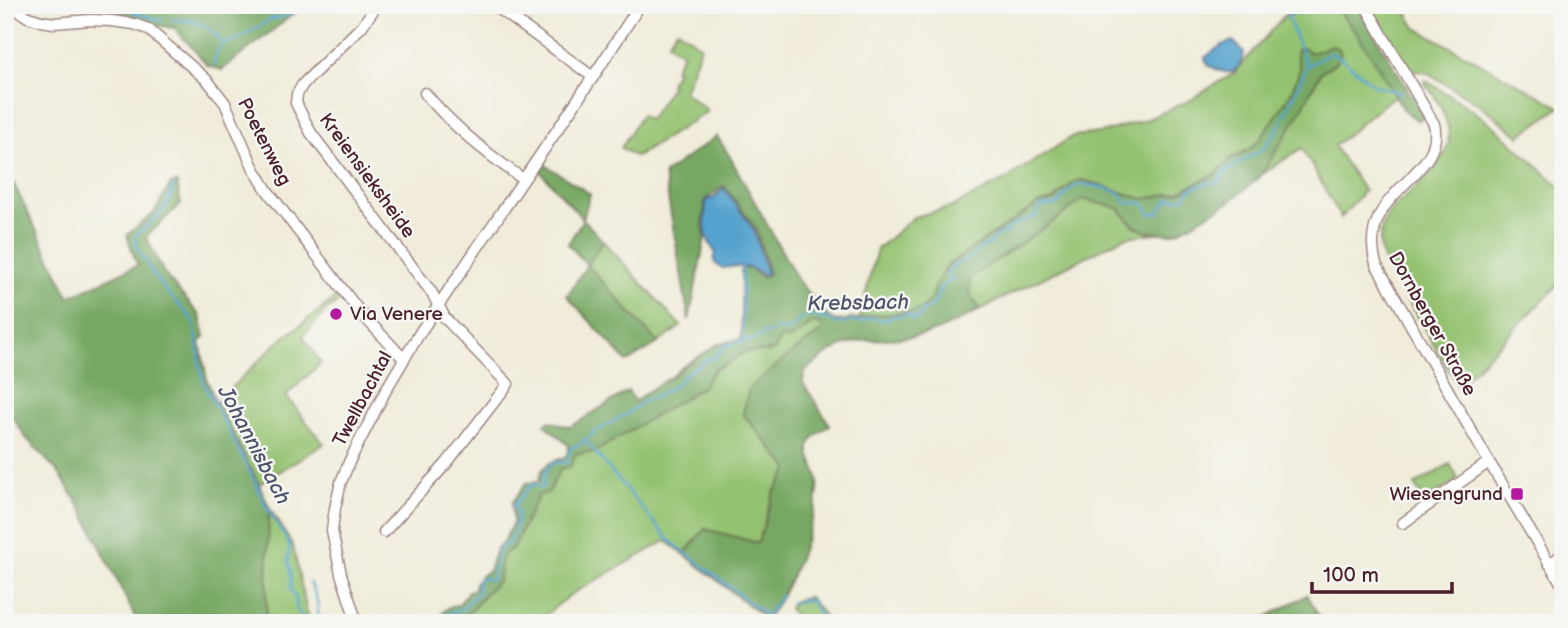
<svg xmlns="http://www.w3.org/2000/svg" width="1568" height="628" viewBox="0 0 1568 628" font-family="'Balsamiq Sans',sans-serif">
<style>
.green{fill:#94c271;stroke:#6f704e;stroke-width:2}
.forest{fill:#77a863;stroke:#606447;stroke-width:2}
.water{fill:#54a2ce;stroke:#4f607c;stroke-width:2}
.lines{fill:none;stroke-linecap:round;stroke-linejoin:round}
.stream{stroke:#54a2ce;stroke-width:2.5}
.minor-casing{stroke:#9d8682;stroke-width:13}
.minor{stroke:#fff;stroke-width:10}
.poi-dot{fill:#b5179e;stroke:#f6f6f2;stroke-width:2.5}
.labels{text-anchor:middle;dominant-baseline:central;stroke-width:5;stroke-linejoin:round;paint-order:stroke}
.street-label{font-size:19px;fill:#4a1f2b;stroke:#f6f6f2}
.poi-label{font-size:19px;fill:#4a1f2b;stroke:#f6f6f2;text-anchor:start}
.water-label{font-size:21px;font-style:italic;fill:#4e536c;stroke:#f6f6f2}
</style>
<rect width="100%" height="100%" fill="#f6f6f2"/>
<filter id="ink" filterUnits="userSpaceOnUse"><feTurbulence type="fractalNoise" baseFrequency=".0143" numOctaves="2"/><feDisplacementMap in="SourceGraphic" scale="14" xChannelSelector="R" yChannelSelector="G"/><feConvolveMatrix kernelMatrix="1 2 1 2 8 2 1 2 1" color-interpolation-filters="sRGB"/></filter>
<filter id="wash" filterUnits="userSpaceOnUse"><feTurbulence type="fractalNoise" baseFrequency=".00686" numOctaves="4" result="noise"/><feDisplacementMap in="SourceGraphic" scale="28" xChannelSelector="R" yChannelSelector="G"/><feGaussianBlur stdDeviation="1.57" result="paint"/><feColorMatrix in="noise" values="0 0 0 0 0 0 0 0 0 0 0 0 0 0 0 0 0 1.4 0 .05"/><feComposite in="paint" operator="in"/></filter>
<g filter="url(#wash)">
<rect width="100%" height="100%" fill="#f0ecd9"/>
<g class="green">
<polygon points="1327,5 1334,5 1359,36 1396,94 1334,146 1364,191 1341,218 1302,148 1261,175 1298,116 1321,72 1335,63 1323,49 1314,52 1308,52 1291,93 1262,138 1250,149 1230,159 1216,174 1179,192 1143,199 1093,183 1075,181 1054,200 1038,204 948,265 937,282 932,298 921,309 912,312 867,316 859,320 877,249 914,217 952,207 1003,181 1073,136 1101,133 1148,119 1191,100 1205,90 1233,74 1286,14"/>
<polygon points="1370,5 1402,5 1416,28 1560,107 1519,136 1482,106 1428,73 1406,69"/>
<polygon points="677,29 701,46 684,92 708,111 636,157 621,148 641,115 649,120 672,85 670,83 677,71 674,69 683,53 668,43"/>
<path d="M1425,80L1471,109L1494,126L1563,190V282H1561L1458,386L1382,257C1379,243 1379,227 1388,215C1391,209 1398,204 1403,199C1428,175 1462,152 1444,115C1439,102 1434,93 1424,83Z"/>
<polygon points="1083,199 1118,208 1133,225 1144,231 1157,233 1134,236 1123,238 1007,296 980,310 970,295 970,278 1050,224"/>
<polygon points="603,241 681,326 658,343 587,265"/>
<polygon points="338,296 341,300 325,312 303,336 321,363 286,396 324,444 259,484 216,403 276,344"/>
<path d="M813,323L822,325V331L793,352L743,414L789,469L774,492L758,544L705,529L684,554L666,541L570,595L536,623H454L471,611L485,594L498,581L503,555L538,496L549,491L560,469L575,454L595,452L608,444L702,387L716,368C729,366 737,354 746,352C757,350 765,354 775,350L780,337L790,339Z"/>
<polygon points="1450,464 1458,479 1424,502 1415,485"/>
<polygon points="269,507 293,546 309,623 266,623"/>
<polygon points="809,597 830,623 799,623 789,608 795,601"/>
</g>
<g class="forest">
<polygon points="105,5 305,5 222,70 208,66 175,28 148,24"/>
<polygon points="1334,5 1357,5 1424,116 1418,121 1404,110 1359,36"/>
<path d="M1330,45L1338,48L1341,54L1335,63L1321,72L1298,116L1261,175L1253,183L1226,204L1179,231L1170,234L1144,231L1133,225L1118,208L1083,199L1050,224L970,278V294L980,310C963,318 944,330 926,334C904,340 882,338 861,341C838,344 821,358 804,372L803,383L830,425C822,431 810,437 809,448C808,458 817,469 818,479C822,508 787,598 766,619L684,554L705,529L758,543L774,492L789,469L743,414L749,388L793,352L822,331V325L813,323L790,339L780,338L775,350C765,354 757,350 746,352C737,354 729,366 716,368L702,387L608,444L595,452L575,454L571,466L560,469L549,492L538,496L513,548L503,555L498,581L485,594L471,611L454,623H430L438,620C443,611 448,605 459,605L468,591L475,590L474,585C478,578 482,574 489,571L496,549L505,539L514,521L513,520L512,503L526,483L539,482C539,465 553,461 566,457L569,446L545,424L549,421L570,427L628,391L635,402L644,394L675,374L682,367L718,344L741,339V267L750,269L762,277L769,274L756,229L724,186L705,200L703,226L705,238L689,320L664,174L717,136L730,157L797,279C804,290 811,295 819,304C823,309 825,315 830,318C837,323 844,320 851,319C858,318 860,320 867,316L912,312L921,309L932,298L937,282L948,265L1038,204L1054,200L1075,181L1083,180L1093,183L1143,199L1179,192L1216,174L1230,159L1250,149L1261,138L1280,110L1291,93L1300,69L1296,54L1297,50L1302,48H1305L1309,52H1314L1323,49Z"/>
<polygon points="544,164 590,194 583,219 603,241 587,265 658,343 627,362 567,296 587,265 568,244 583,219 540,171"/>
<polygon points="5,166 69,297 138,265 135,259 127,235 154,213 171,184 177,183 181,204 146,237 165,275 200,316 205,337 200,342 207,380 216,403 259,484 269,507 266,623 138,623 84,513 59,473 26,438 5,405"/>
<polygon points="1307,595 1323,623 1255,623"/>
</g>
<g class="water">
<path d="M1233,41L1244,52C1238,77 1228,76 1208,65L1205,58C1214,49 1222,44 1233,41Z"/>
<path d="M724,188L754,230L767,273L763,275C749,264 738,266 721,268L715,263L714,258L716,253C702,236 705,221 706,201L715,197Z"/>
</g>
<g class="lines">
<g class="stream">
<polyline points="122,5 136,13 162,21"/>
<path d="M172,20C196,19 209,24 223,44"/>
<polyline points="223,44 238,39 271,19 288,16 310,5"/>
<polyline points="214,65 216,53 223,44"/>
<polyline points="1307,66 1330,53 1341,58 1374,85 1400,93"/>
<path d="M174,184C170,208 155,220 136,235L135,242L138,249L153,274L166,291L193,320L199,348V360L203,382L256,483L266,506L290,545L288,560L291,573V591L295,596L297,610L307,623"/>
<polyline points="742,265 743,342"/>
<polyline points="585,440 668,539 766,615 769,613 781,596"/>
<path d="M310,583C317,597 320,608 317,623"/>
<polyline points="791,602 795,603 803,600 811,601 824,623"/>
<path d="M444,623L447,614L464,608L466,604L478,593L479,588L477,586L478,580L481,578L492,580L498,551L505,544H508C515,534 516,522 518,511L514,508V505C522,499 526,485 536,484L539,488L543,487C543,471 548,459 566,463L568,460L569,452L572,447L579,445L596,431L628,413L645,400L656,397L671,387L676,386C684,370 696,370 707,359L716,358C718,355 719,351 722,348C729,340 755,344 764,333H770L776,329C788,331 792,332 798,320L810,316L829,319L836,323H845L849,321L862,322L868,318L884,320L894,316L909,315L913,319L920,318L922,311L934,305L941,287L952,280L947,272L950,268L970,258L983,246L988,245L998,234L1006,232L1011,226L1036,216L1041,206L1057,205L1071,189L1080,184L1101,187L1120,193L1126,203H1143L1151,214L1158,213L1168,199L1185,198L1190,189L1208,183H1217C1226,170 1237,163 1251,156C1254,155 1258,153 1260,151C1277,139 1298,86 1307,66L1287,15L1338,5"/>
</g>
</g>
</g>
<g filter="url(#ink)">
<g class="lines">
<defs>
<g id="minor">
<polyline points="10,5 28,17 41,21 54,23 91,20 111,21 134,24 148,29 208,81 225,103 254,169 267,190 359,311 404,359"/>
<polyline points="377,5 362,26 303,84 297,94 296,103 311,133 432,293 445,318 508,384 446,464 384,532"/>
<polyline points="494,5 593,77"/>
<path d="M1365,5L1434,124C1447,178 1355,190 1376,264L1489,462L1563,586"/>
<path d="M425,93C453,127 487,154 523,179"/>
<polyline points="1403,523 1489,462"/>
<polyline points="1549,563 1557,559 1563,552"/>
<polyline points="357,623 341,574 332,531 335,508 341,482 350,460 387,388 421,331 593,77 640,5"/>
</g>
</defs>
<use href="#minor" class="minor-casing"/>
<use href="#minor" class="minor"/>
</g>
</g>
<g class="poi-dot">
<circle cx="336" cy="314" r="7"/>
<rect x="1510" y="487" width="14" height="14" rx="3.5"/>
</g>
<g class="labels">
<g class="street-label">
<text transform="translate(264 142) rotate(63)">Poetenweg</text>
<text transform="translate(367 176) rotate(54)">Kreiensieksheide</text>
<text transform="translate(1432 324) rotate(61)">Dornberger Straße</text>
<text transform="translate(363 399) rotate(-62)">Twellbachtal</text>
</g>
<g class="poi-label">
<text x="350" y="314">Via Venere</text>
<text x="1503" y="494" text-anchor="end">Wiesengrund</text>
</g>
<g class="water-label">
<text transform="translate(858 303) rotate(-1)">Krebsbach</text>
<text transform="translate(254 445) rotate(62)">Johannisbach</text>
</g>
</g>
<rect width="1568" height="628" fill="none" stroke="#f6f6f2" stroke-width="28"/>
<path d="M1312 582v10h140v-10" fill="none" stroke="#4a1f2b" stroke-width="3.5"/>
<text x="1323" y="582" font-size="21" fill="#4a1f2b" stroke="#f6f6f2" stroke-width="5" paint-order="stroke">100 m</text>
</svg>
